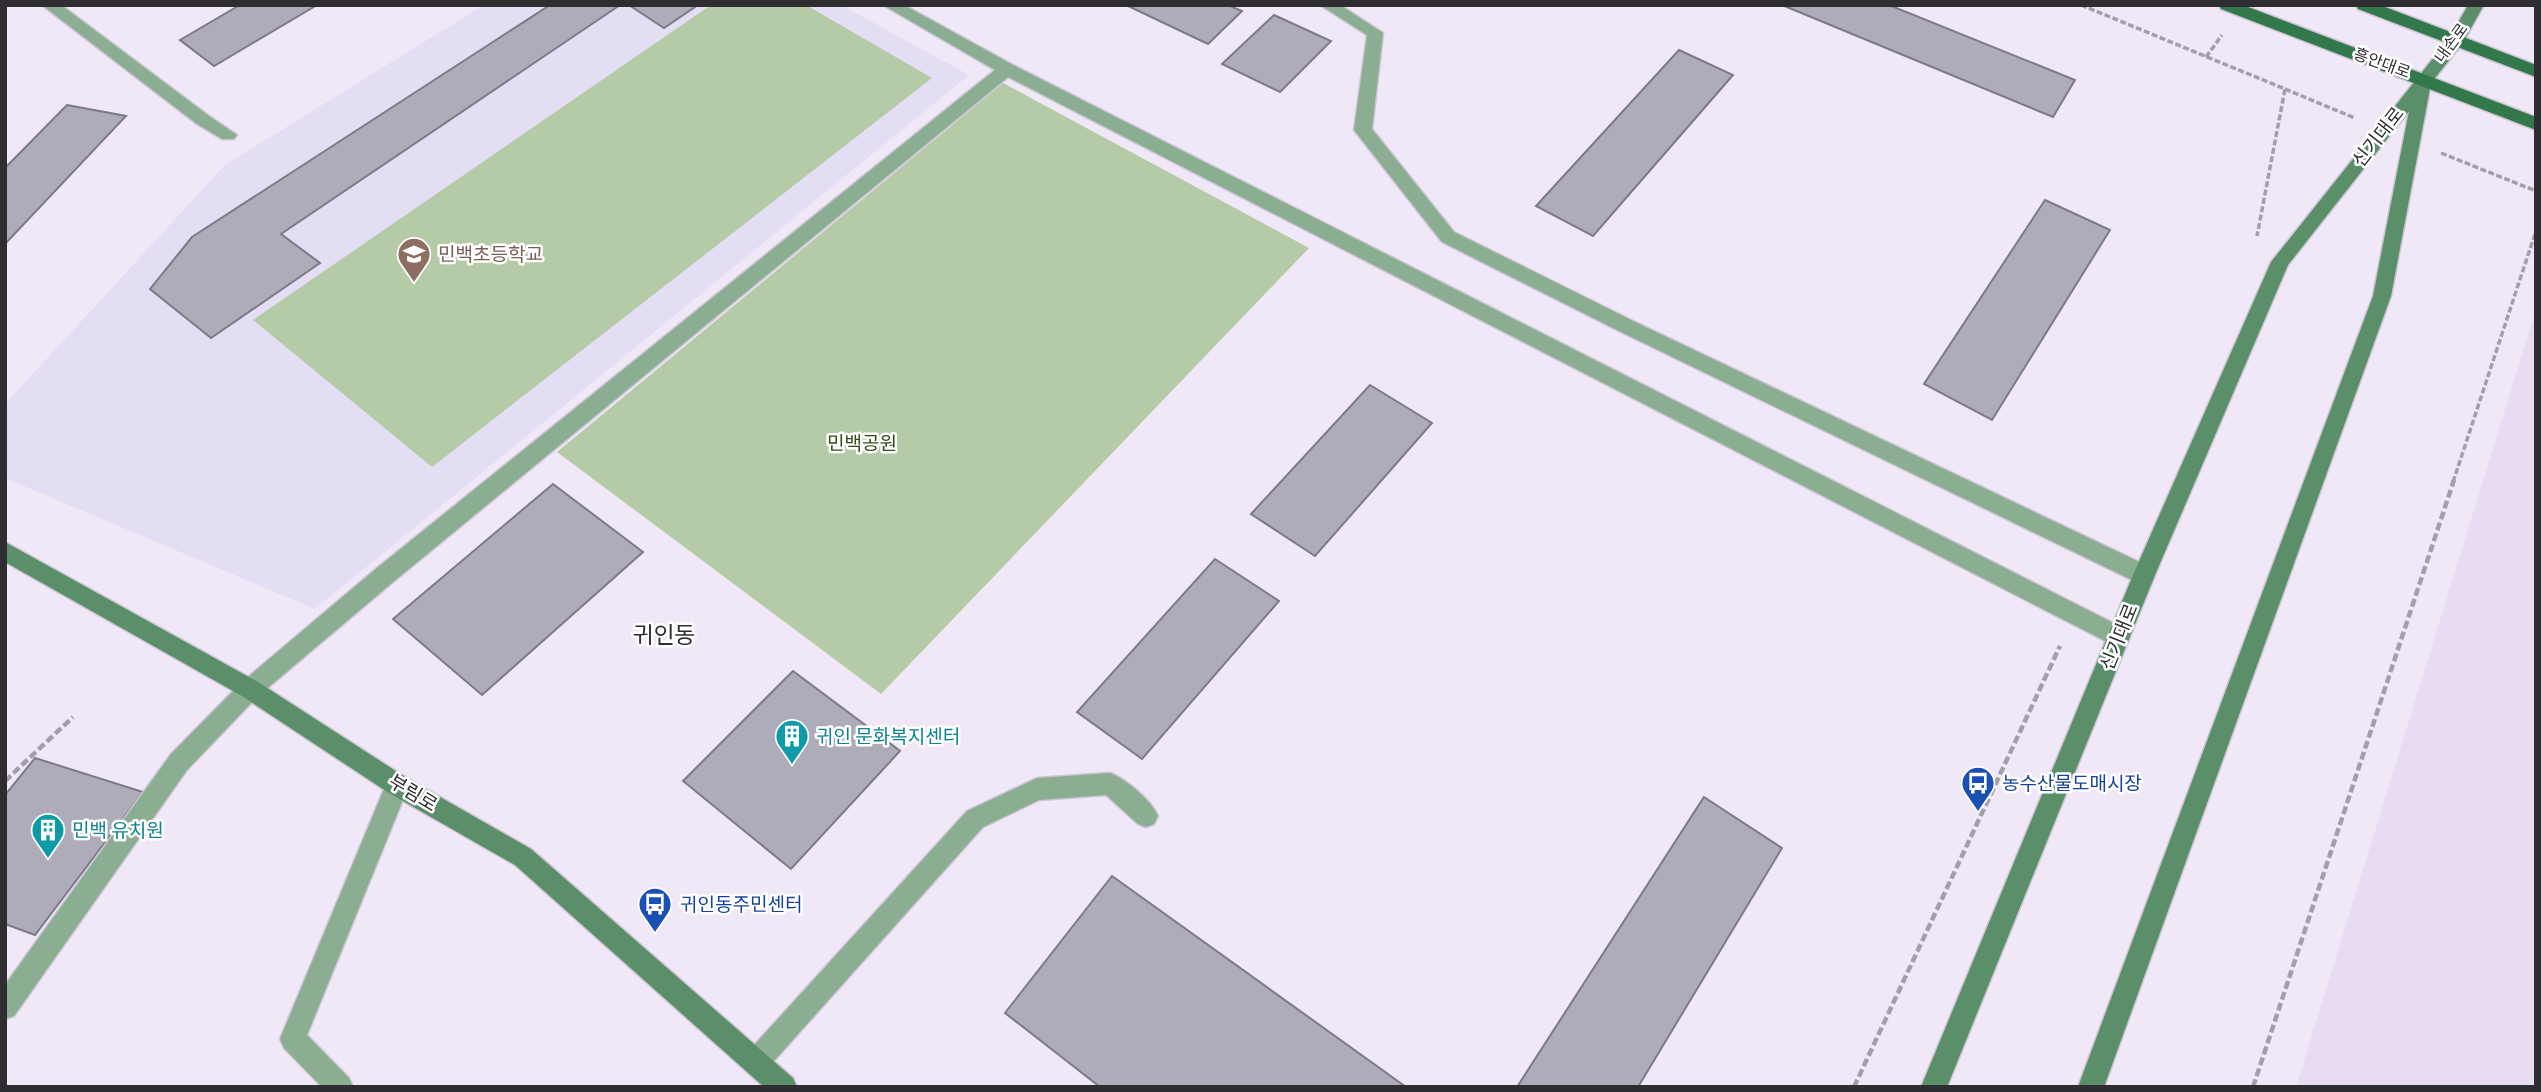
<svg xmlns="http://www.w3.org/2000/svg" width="2541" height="1092" viewBox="0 0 2541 1092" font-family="Cabin,'Noto Sans KR',sans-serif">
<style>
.built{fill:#e7dcf1}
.education{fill:#e3def4}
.green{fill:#b5cba7}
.building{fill:#afacba;stroke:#7d7a88;stroke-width:2}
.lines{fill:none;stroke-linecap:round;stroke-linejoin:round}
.lane-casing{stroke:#cdc6d4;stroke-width:3}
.street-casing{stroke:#cdc6d4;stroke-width:3}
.secondary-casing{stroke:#cdc6d4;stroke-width:3}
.primary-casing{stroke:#cdc6d4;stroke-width:3}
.path-far1{stroke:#a49eaa;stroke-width:3.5;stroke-dasharray:6 2.5;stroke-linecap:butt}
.path{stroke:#a49eaa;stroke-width:4.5;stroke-dasharray:8 3.5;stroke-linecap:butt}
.lane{fill:#8bae93;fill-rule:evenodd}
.street{fill:#8bae93;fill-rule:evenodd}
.secondary{fill:#5a8f69;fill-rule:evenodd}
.primary{fill:#32784a;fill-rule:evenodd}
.labels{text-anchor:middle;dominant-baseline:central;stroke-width:5;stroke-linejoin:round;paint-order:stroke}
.far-street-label{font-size:16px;fill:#2f2c32;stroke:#fff}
.street-label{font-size:19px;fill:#2f2c32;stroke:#fff}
.education-label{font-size:19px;fill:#785e54;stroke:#fff;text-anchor:start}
.park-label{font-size:19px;fill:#304d16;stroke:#fff}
.culture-label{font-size:19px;fill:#0d838f;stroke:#fff;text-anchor:start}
.transit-label{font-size:19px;fill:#164399;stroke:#fff;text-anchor:start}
.quarter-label{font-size:23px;fill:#2f2c32;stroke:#fff}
</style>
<rect width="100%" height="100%" fill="#f0e8f7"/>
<polygon class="built" points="2536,309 2536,1087 2296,1087"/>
<polygon class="education" points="484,5 841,5 969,75 315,609 5,478 5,404 225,165"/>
<g class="green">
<polygon points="711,5 806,5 932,78 432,467 253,320"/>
<polygon points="1003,83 1309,248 881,694 557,452"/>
</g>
<g class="building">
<polygon points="240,5 317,5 214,66 180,40"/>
<polygon points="550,5 620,5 281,234 320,263 211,338 150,289 192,237"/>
<polygon points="629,5 698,5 664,28"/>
<polygon points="1126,5 1228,5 1242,11 1208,44"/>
<polygon points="1782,5 1889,5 2075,80 2053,117"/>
<polygon points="1274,15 1331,41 1280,92 1222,64"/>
<polygon points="1679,50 1733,75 1593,236 1536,206"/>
<polygon points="67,105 126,116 5,244 5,168"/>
<polygon points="2045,200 2110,230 1992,420 1924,384"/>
<polygon points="1370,385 1432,423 1315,556 1251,514"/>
<polygon points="553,484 643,552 482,695 393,619"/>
<polygon points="1215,559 1279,601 1142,759 1077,712"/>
<polygon points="793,671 900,751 791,869 683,781"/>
<polygon points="35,758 143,792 35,935 5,924 5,795"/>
<polygon points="1704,797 1782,848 1638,1087 1517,1087"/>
<polygon points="1112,876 1406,1087 1100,1087 1005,1013"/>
</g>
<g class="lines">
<defs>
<g id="lane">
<polygon points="42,5 61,5 209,116 237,135 234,139 222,139 197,124"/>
<polygon points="1320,5 1340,5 1383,33 1372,129 1454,232 1631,320 2152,568 2155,575 2152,582 2144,584 2136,582 1617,330 1442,242 1354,130 1367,35"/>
<path d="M1110,773C1126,779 1151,800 1158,816L1154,824L1146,827L1138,824L1106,795L1039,800L983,827L765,1071L756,1075L747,1071L743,1062L747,1053L967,811L1037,778Z"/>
<polygon points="397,774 405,777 409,785 307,1035 349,1078 353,1087 322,1087 284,1048 280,1039 389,777"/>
</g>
<polygon id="street" points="883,5 904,5 1013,65 2127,630 2130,637 2127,644 2119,647 2111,644 1008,77 393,582 258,696 187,770 14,1016 5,1019 5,985 171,754 242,682 377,568 995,70"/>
<g id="secondary">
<polygon points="2468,5 2484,5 2462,44 2431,83 2391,296 2104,1087 2078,1087 2373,296 2409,111 2288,265 2155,575 1947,1087 1921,1087 2133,575 2271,262 2450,37"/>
<polygon points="5,542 258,682 405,777 531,849 793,1078 797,1087 764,1087 515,865 389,793 242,696 5,562"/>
</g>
<g id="primary">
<polygon points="2219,5 2243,5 2536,117 2536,130 2221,9"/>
<polygon points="2356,5 2380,5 2536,65 2536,77 2358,9"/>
</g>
</defs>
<use href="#lane" class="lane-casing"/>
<use href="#street" class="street-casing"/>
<use href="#secondary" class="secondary-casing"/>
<use href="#primary" class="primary-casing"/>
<g class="path-far1">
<polyline points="2081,5 2285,89 2257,236"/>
<polyline points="2206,57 2222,35"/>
<polyline points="2285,89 2355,118"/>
<polyline points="2441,153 2536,191"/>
<polyline points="2453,482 2536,231"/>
</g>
<g class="path">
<polyline points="5,781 73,717"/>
<polyline points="1854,1087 2060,646"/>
<polyline points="2253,1087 2454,480"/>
</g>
<use href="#lane" class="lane"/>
<use href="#street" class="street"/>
<use href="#secondary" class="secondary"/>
<use href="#primary" class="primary"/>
</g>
<defs>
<symbol id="school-pin" viewBox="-11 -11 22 30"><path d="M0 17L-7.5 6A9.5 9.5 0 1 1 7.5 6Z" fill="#8d6e63" stroke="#fff"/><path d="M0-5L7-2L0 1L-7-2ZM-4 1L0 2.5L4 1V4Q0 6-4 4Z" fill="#fff"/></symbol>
<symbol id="building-pin" viewBox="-11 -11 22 30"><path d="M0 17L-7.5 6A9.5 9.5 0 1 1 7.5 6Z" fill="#0f9aa8" stroke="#fff"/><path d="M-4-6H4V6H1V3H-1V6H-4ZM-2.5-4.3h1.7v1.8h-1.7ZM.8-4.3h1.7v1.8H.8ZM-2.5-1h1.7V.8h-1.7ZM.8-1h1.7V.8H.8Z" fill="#fff"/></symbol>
<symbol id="bus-pin" viewBox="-11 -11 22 30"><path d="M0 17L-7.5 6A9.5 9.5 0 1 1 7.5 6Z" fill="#1a4fb4" stroke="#fff"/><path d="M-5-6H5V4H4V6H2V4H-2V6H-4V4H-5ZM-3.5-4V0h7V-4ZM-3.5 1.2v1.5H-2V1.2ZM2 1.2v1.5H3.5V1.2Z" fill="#fff"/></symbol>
</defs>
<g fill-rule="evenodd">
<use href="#school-pin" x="395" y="235" width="38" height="52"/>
<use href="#building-pin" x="773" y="717" width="38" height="52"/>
<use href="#bus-pin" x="1959" y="764" width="38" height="52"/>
<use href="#building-pin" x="29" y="811" width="38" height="52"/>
<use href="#bus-pin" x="636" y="885" width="38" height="52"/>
</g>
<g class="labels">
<g class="far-street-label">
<text transform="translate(2451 43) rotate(-54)">내손로</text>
<text transform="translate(2382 63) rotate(20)">흥안대로</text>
</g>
<g class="street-label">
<text transform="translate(2378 137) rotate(-52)">신기대로</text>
<text transform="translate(2119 637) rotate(-68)">신기대로</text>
<text transform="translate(413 793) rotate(31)">부림로</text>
</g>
<g class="education-label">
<text x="438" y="254">민백초등학교</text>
</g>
<g class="park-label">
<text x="862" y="443">민백공원</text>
</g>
<g class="culture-label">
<text x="816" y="736">귀인 문화복지센터</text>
<text x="72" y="830">민백 유치원</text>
</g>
<g class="transit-label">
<text x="2002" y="783">농수산물도매시장</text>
<text x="680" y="904">귀인동주민센터</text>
</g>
<g class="quarter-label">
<text x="664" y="635">귀인동</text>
</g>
</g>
<rect width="2541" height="1092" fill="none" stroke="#2f2c32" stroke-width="14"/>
</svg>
